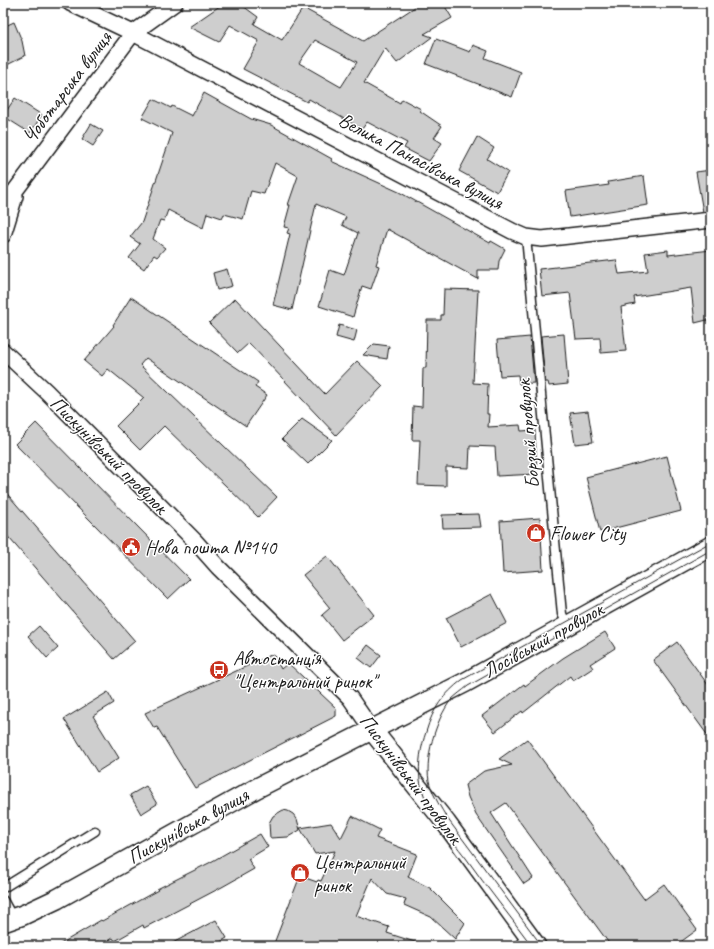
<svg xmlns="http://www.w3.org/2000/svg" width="714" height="949" viewBox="0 0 714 949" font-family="Caveat,sans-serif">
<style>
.building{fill:#cecece;stroke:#1c1c1c;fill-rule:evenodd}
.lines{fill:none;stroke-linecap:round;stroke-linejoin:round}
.service-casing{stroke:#1c1c1c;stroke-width:11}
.minor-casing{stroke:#1c1c1c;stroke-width:18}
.tertiary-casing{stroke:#1c1c1c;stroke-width:22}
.service{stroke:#fff;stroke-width:8}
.minor{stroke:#fff;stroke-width:15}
.tertiary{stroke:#fff;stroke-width:19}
.tram{stroke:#1c1c1c;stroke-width:1}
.labels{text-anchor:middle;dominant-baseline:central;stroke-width:3;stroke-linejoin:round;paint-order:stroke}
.street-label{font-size:20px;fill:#1c1c1c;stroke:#fff}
.poi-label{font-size:20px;fill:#1c1c1c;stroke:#fff;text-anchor:start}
</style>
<rect width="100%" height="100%" fill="#fff"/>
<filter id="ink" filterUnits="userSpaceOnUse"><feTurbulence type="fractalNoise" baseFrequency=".025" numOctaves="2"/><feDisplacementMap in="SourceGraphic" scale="8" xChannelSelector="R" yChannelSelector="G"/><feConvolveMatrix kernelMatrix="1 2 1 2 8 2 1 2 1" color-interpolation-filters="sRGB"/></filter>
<g filter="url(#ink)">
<g class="building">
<path d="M224,3H239L258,17L254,24L282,40L303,8L363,41L421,3H443L452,18L424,34L432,37L397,63L385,48L364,83L400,103L402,99L421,109L420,111L442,126L434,138L442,143L429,161L404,148L407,143L367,122L362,129L309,99L307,102L243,69L259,41L230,25L219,42L189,27ZM315,40L357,62L341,87L299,63Z"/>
<polygon points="14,22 22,41 25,56 3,67 3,27"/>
<polygon points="436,39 470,52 473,45 488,51 485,58 521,72 512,97 426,64"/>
<polygon points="204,93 251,119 271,125 332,159 331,161 399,192 490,243 491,241 505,249 499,261 498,270 478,270 478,279 387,229 376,265 379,266 371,289 362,286 353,317 319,306 330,270 344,275 358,233 342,225 346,217 316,204 292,310 273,305 290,234 287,233 289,228 284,227 290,205 288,205 298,176 275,163 264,194 251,191 243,219 224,214 222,218 207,213 203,228 168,210 164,221 160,220 153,239 165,248 157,257 154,255 144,269 129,258 140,244 130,237 142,222 172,133 142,118 153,99 171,108 172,106 192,116"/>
<polygon points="15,98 42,115 30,133 3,116"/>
<polygon points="91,124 103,131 93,146 82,139"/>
<polygon points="477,137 494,148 487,159 508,172 497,192 459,171"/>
<polygon points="711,170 711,211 703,212 696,172"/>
<polygon points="644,176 648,205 570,217 566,191 609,185 608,182"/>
<polygon points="668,250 668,255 711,250 711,319 695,323 691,288 634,297 635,304 621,307 626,351 601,353 600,338 576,339 570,293 542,296 539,269 616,260 619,274 648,271 645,253"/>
<polygon points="227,269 232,286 217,290 213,273"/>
<polygon points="444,289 478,290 473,383 488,384 487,414 489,414 488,427 520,425 521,431 535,430 537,474 497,476 495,447 470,446 469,468 446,467 446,486 418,485 420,440 412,440 413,406 422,407 423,368 426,368 427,320 441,320 441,315 443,315"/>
<polygon points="131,297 258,382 255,387 267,395 246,426 146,358 140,365 277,497 258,517 164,426 140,450 116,426 144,398 108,369 102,376 84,361 114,326 113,325"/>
<polygon points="235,298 325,394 357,361 383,386 336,435 249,343 238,353 209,323"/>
<polygon points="339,325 357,330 354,342 336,337"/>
<polygon points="564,334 568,384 549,386 548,382 545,382 541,336"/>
<polygon points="530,337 534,383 519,384 518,375 500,376 497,340"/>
<polygon points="374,344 389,346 387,359 363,355"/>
<polygon points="588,411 593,442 575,444 570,413"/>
<polygon points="302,419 332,440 308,464 282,439"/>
<polygon points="36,423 189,579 168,599 15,444"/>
<polygon points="667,456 681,511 600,532 586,477"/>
<polygon points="3,489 135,641 114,659 3,531"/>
<polygon points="479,514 481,527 443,528 442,515"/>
<polygon points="540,518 543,570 503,573 500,521"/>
<polygon points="327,556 374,615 342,640 322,615 330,608 303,575"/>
<polygon points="492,594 507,623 461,647 446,618"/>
<polygon points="39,626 58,648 47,658 28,636"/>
<polygon points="605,632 615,648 590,664 593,668 573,681 570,676 523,713 522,711 495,732 482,716 524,684 525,686 563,658"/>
<polygon points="677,642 711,689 711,740 653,660"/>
<polygon points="368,645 381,655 371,668 358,658"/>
<polygon points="273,654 281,669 288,663 336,708 336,716 195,788 157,727 154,728 145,713"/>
<polygon points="108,692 114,703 93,716 119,758 97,772 64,719"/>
<polygon points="527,739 644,899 664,884 697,930 675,946 611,946 506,803 491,813 533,878 524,884 476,815 468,797 465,785 484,771 512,765 499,759"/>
<polygon points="146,786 157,804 141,814 130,795"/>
<polygon points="283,810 288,811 293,814 297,819 300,830 288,837 270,838 269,823 273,816"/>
<polygon points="352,816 380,830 376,838 417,854 408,877 430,888 465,923 455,939 431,917 404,905 406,899 387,894 372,878 356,916 389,927 387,933 418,943 418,946 273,946 300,876 317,882 318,880 321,881 335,851 315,854 300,828 331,823 341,838"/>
<polygon points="260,834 268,847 248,859 254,869 222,887 144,928 143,925 115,941 113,938 100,946 57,946 101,920 102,921 158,890 157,889 209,863"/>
<polygon points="216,920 227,938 213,946 167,946"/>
</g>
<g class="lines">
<defs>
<g id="service">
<polyline points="526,237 562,614 568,626"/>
<polyline points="3,888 95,831"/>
<polyline points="3,900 13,918"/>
<polyline points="518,946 528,935"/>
</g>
<g id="minor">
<polyline points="70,3 133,33 512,231 526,237 542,239 711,220"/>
<polyline points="3,207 133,33 175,3"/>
<polyline points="3,235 15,196"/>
<polyline points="3,351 47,392 194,540 218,567 350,698 372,730"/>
</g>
<g id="tertiary">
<polyline points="372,730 446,823 536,946"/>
<polyline points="3,922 23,915 57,899 257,788 466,682 711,546"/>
</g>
</defs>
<use href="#service" class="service-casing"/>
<use href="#minor" class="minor-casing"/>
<use href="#tertiary" class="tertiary-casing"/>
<use href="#service" class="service"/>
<use href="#minor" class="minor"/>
<use href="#tertiary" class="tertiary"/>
<g class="tram">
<path d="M532,946C510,916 487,888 466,858C449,836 424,808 420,780C418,763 421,747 426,732C433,708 443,695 462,680L711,542"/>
<path d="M542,946L447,818C441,808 434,797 430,785C423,761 436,719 451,700C456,695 462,691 468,686L711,550"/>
</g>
</g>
</g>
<defs>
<symbol id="shop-disc" viewBox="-11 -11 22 22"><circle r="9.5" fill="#c8321e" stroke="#fff"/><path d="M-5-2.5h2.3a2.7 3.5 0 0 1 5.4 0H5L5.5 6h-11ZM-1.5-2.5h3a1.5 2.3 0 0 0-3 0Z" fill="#fff"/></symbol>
<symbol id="civic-disc" viewBox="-11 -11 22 22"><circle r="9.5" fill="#c8321e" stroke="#fff"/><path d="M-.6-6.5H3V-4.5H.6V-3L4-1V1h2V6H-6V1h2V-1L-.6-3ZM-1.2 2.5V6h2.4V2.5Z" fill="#fff"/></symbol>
<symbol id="bus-disc" viewBox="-11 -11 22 22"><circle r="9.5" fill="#c8321e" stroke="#fff"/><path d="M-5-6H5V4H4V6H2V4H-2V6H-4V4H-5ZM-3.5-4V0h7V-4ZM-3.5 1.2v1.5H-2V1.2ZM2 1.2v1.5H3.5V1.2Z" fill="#fff"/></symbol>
</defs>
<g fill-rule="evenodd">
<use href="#shop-disc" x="525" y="522" width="22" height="22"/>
<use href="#civic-disc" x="120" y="536" width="22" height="22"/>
<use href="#bus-disc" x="208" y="659" width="22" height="22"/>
<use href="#shop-disc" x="289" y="862" width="22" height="22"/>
</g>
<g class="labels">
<g class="street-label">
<text transform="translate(67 87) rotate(-53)">Чоботарська вулиця</text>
<text transform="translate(421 161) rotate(28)">Велика Панасівська вулиця</text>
<text transform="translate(528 434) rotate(-95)">Борзий провулок</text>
<text transform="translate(109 455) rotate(45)">Пискунівський провулок</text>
<text transform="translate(543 640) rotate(-29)">Лосівський провулок</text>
<text transform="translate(411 779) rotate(53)">Пискунівський провулок</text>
<text transform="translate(188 826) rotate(-29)">Пискунівська вулиця</text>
</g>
<g class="poi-label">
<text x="550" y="533">Flower City</text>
<text x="145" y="547">Нова пошта №140</text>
<text x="233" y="658">Автостанція<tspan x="233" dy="23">"Центральний ринок"</tspan></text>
<text x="314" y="862">Центральний<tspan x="314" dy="23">ринок</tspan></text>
</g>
</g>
<rect width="714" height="949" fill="none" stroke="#fff" stroke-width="16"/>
<rect x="8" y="8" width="698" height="933" fill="none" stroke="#1c1c1c" stroke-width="1.5" filter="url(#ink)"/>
</svg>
